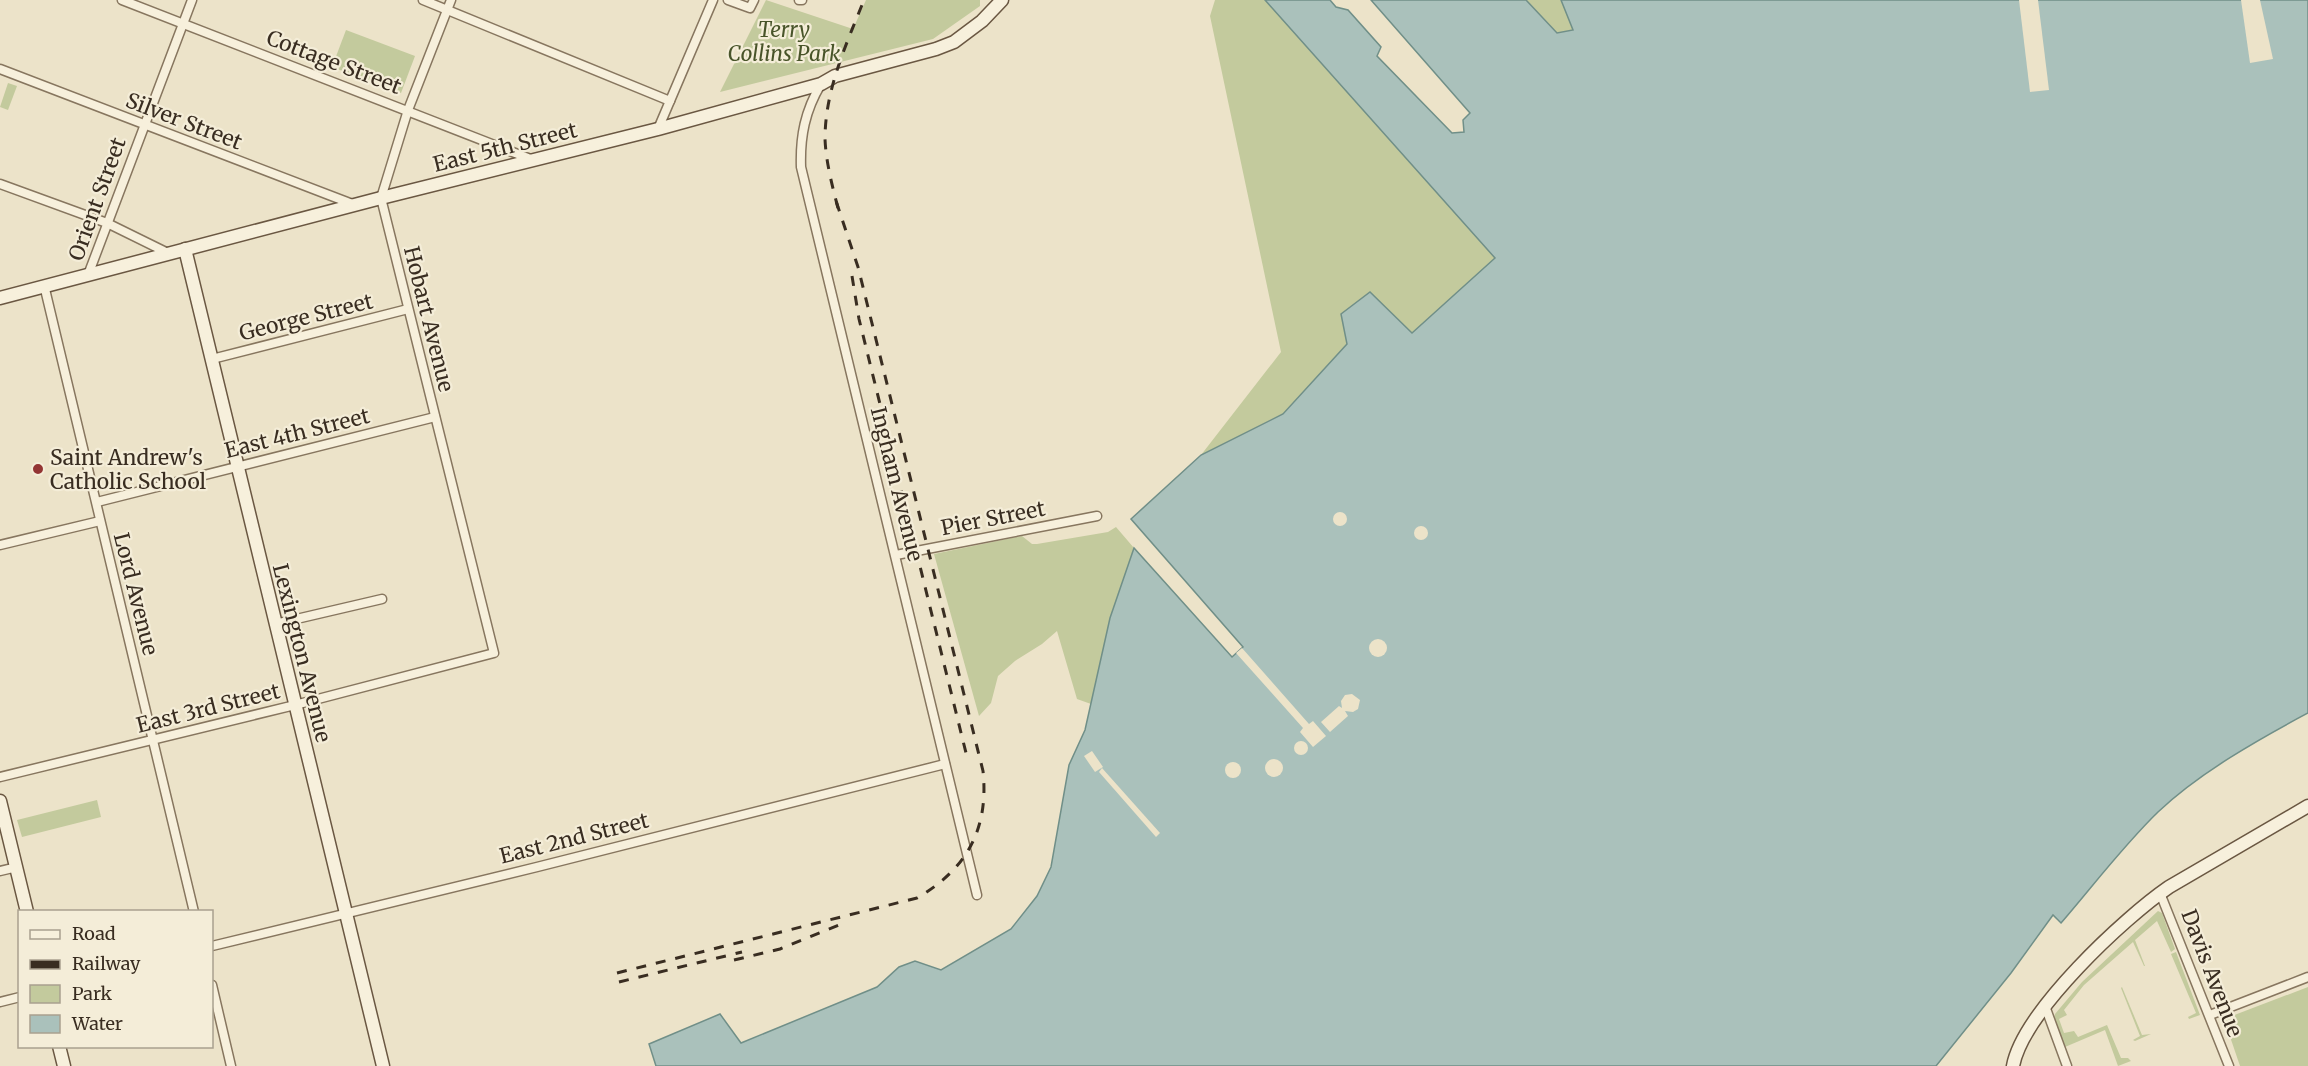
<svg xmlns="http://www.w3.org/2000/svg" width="2308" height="1066" viewBox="0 0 2308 1066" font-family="Merriweather,serif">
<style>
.green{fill:#c3ca9d}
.water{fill:#aac1bb;stroke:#708f88;stroke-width:1.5}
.pier{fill:#ece3c9}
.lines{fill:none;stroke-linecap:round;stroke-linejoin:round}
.street-casing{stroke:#87765f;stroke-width:11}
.secondary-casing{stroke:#6a5742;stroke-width:15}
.street{stroke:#f7f0dc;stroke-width:8}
.secondary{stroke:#f7f0dc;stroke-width:12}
.rail{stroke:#392d21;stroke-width:3;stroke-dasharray:10 10;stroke-linecap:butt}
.poi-dot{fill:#933533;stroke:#f4edd8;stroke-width:2}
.labels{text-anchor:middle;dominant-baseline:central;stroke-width:4.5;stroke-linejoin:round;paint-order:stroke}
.park-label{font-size:21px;font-style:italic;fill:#485429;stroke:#f4edd8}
.street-label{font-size:21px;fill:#392d21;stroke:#f4edd8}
.poi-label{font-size:21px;fill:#392d21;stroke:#f4edd8;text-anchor:start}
</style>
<rect width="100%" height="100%" fill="#ece3c9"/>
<g class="green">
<polygon points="766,0 853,29 866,0 980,0 980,6 933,39 720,92"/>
<polygon points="1215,0 1265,0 1496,258 1412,333 1370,292 1348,344 1283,414 1201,455 1281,352 1210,16"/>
<polygon points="1526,0 1561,0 1573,30 1557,33"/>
<polygon points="346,30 415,56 401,93 332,67"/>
<polygon points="8,83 17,86 8,110 0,107"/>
<polygon points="1116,527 1134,548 1110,618 1091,704 1077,699 1057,631 1042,644 1015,661 998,676 991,703 979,716 934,554 1022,536 1032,544 1037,544 1108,532"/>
<polygon points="97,800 101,817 22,837 17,820"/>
<polygon points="2158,911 2162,913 2175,949 2171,952 2157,921 2135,940 2145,966 2144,966 2133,942 2084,985 2064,1010 2067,1015 2059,1019 2064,1033 2074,1031 2078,1037 2107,1025 2121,1058 2128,1058 2131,1061 2118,1066 2105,1030 2065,1047 2054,1018 2055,1014 2082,982"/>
<polygon points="2176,952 2200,1015 2189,1019 2188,1017 2196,1013 2171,954"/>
<polygon points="2122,987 2142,1035 2151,1034 2135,1041 2133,1040 2140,1036 2121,988"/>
<polygon points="2308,987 2308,1066 2240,1066 2224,1019"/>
</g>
<path class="water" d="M1265,0H1330L1336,7L1348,10L1381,47L1377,56L1452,133L1464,132L1463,120L1470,113L1371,0H1526L1557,33L1573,30L1561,0H2308V713C2259,739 2199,773 2158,812C2123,846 2093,886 2061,923L2053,915L2011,973L1936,1066H656L649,1044L720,1014L741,1043L877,987L899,967L915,961L941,970L1011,929L1037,896L1051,867L1069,765L1085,730L1110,618L1134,548L1232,657L1243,647L1131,519L1201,455L1283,414L1347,344L1341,314L1370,292L1412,333L1495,258Z"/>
<g class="pier">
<polygon points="2019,0 2038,0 2049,90 2030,92"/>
<polygon points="2241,0 2260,0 2273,59 2250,63"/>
<circle cx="1340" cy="519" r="7"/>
<circle cx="1421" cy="533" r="7"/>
<circle cx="1378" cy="648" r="9"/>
<polygon points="1242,648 1309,724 1313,721 1326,736 1313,747 1300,732 1303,728 1236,653"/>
<polygon points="1352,694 1360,700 1358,709 1353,712 1345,711 1348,716 1330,732 1321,722 1339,706 1342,708 1341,701 1345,695"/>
<circle cx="1301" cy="748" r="7"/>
<polygon points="1092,751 1103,767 1095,772 1084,756"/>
<circle cx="1274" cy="768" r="9"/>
<circle cx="1233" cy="770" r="8"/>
<polygon points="1102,768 1160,833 1156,837 1099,772"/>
</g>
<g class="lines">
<defs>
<g id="street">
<polyline points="122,0 533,160"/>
<polyline points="423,0 670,101"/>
<polyline points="728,0 750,8 754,0"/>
<polyline points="799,0 802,0"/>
<polyline points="0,69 355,205"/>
<path d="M821,84C805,111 800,136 801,167L977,895"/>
<polyline points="658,129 713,0"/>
<polyline points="0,184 107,223 168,253"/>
<polyline points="88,275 192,0"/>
<polyline points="44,285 194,912"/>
<polyline points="212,359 408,309"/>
<polyline points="97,502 435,417"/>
<polyline points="0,545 100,521"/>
<polyline points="896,555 1097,516"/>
<polyline points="275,624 382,599"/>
<polyline points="0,777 295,705 494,653 381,198 408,110 451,0"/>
<polyline points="0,871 17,867"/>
<polyline points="2160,893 2229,1066"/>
<polyline points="212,946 537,867 945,764"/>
<polyline points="212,985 231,1066"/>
<polyline points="0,1002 20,997"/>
<polyline points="2045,1006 2067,1066"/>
<polyline points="2210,1015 2308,977"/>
</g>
<g id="secondary">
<polyline points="185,249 383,1066"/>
<polyline points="0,298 381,198 658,129 821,84 835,76 936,49 954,42 982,21 1002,0"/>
<polyline points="0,801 27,912"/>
<polyline points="59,1046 64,1066"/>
<path d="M2013,1066C2023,1012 2124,918 2169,887L2308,806"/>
</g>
</defs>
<use href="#street" class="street-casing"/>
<use href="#secondary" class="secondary-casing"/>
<use href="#street" class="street"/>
<use href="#secondary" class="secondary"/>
<g class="rail">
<path d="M838,208C832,185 826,162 825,139C825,90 846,45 864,0"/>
<polyline points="852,276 859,319 967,757"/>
<polyline points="734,960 780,949 839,925"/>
<path d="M617,973L917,898C967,869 989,829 983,771L858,267L836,201"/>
<polyline points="619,982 742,952"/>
</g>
</g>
<circle class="poi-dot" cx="38" cy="469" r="6"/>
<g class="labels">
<g class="park-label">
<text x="784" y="29">Terry<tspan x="784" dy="24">Collins Park</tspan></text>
</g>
<g class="street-label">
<text transform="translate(334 62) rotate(21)">Cottage Street</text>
<text transform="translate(184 121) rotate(21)">Silver Street</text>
<text transform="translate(505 147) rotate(-14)">East 5th Street</text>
<text transform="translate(97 199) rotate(-70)">Orient Street</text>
<text transform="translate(306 317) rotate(-14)">George Street</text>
<text transform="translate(429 319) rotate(76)">Hobart Avenue</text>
<text transform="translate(297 433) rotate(-14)">East 4th Street</text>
<text transform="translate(897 484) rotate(76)">Ingham Avenue</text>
<text transform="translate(993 518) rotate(-11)">Pier Street</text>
<text transform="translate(136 594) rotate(76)">Lord Avenue</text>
<text transform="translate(302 653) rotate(76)">Lexington Avenue</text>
<text transform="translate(208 708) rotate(-14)">East 3rd Street</text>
<text transform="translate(574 838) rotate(-14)">East 2nd Street</text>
<text transform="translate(2212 973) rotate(69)">Davis Avenue</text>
</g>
<g class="poi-label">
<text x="50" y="457">Saint Andrew's<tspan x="50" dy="24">Catholic School</tspan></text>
</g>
</g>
<rect x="18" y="910" width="195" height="138" fill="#f4edd8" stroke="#a9a08f" stroke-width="1.5"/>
<rect x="30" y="930" width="30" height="9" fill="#f7f0dc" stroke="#a9a08f" stroke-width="1.5"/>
<text x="72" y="940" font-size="18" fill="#392d21">Road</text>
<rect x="30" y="960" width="30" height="9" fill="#392d21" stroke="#a9a08f" stroke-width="1.5"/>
<text x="72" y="970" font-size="18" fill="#392d21">Railway</text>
<rect x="30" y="985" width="30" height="18" fill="#c3ca9d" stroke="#a9a08f" stroke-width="1.5"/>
<text x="72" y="1000" font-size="18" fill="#392d21">Park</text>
<rect x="30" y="1015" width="30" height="18" fill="#aac1bb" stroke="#a9a08f" stroke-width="1.5"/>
<text x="72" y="1030" font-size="18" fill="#392d21">Water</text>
</svg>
